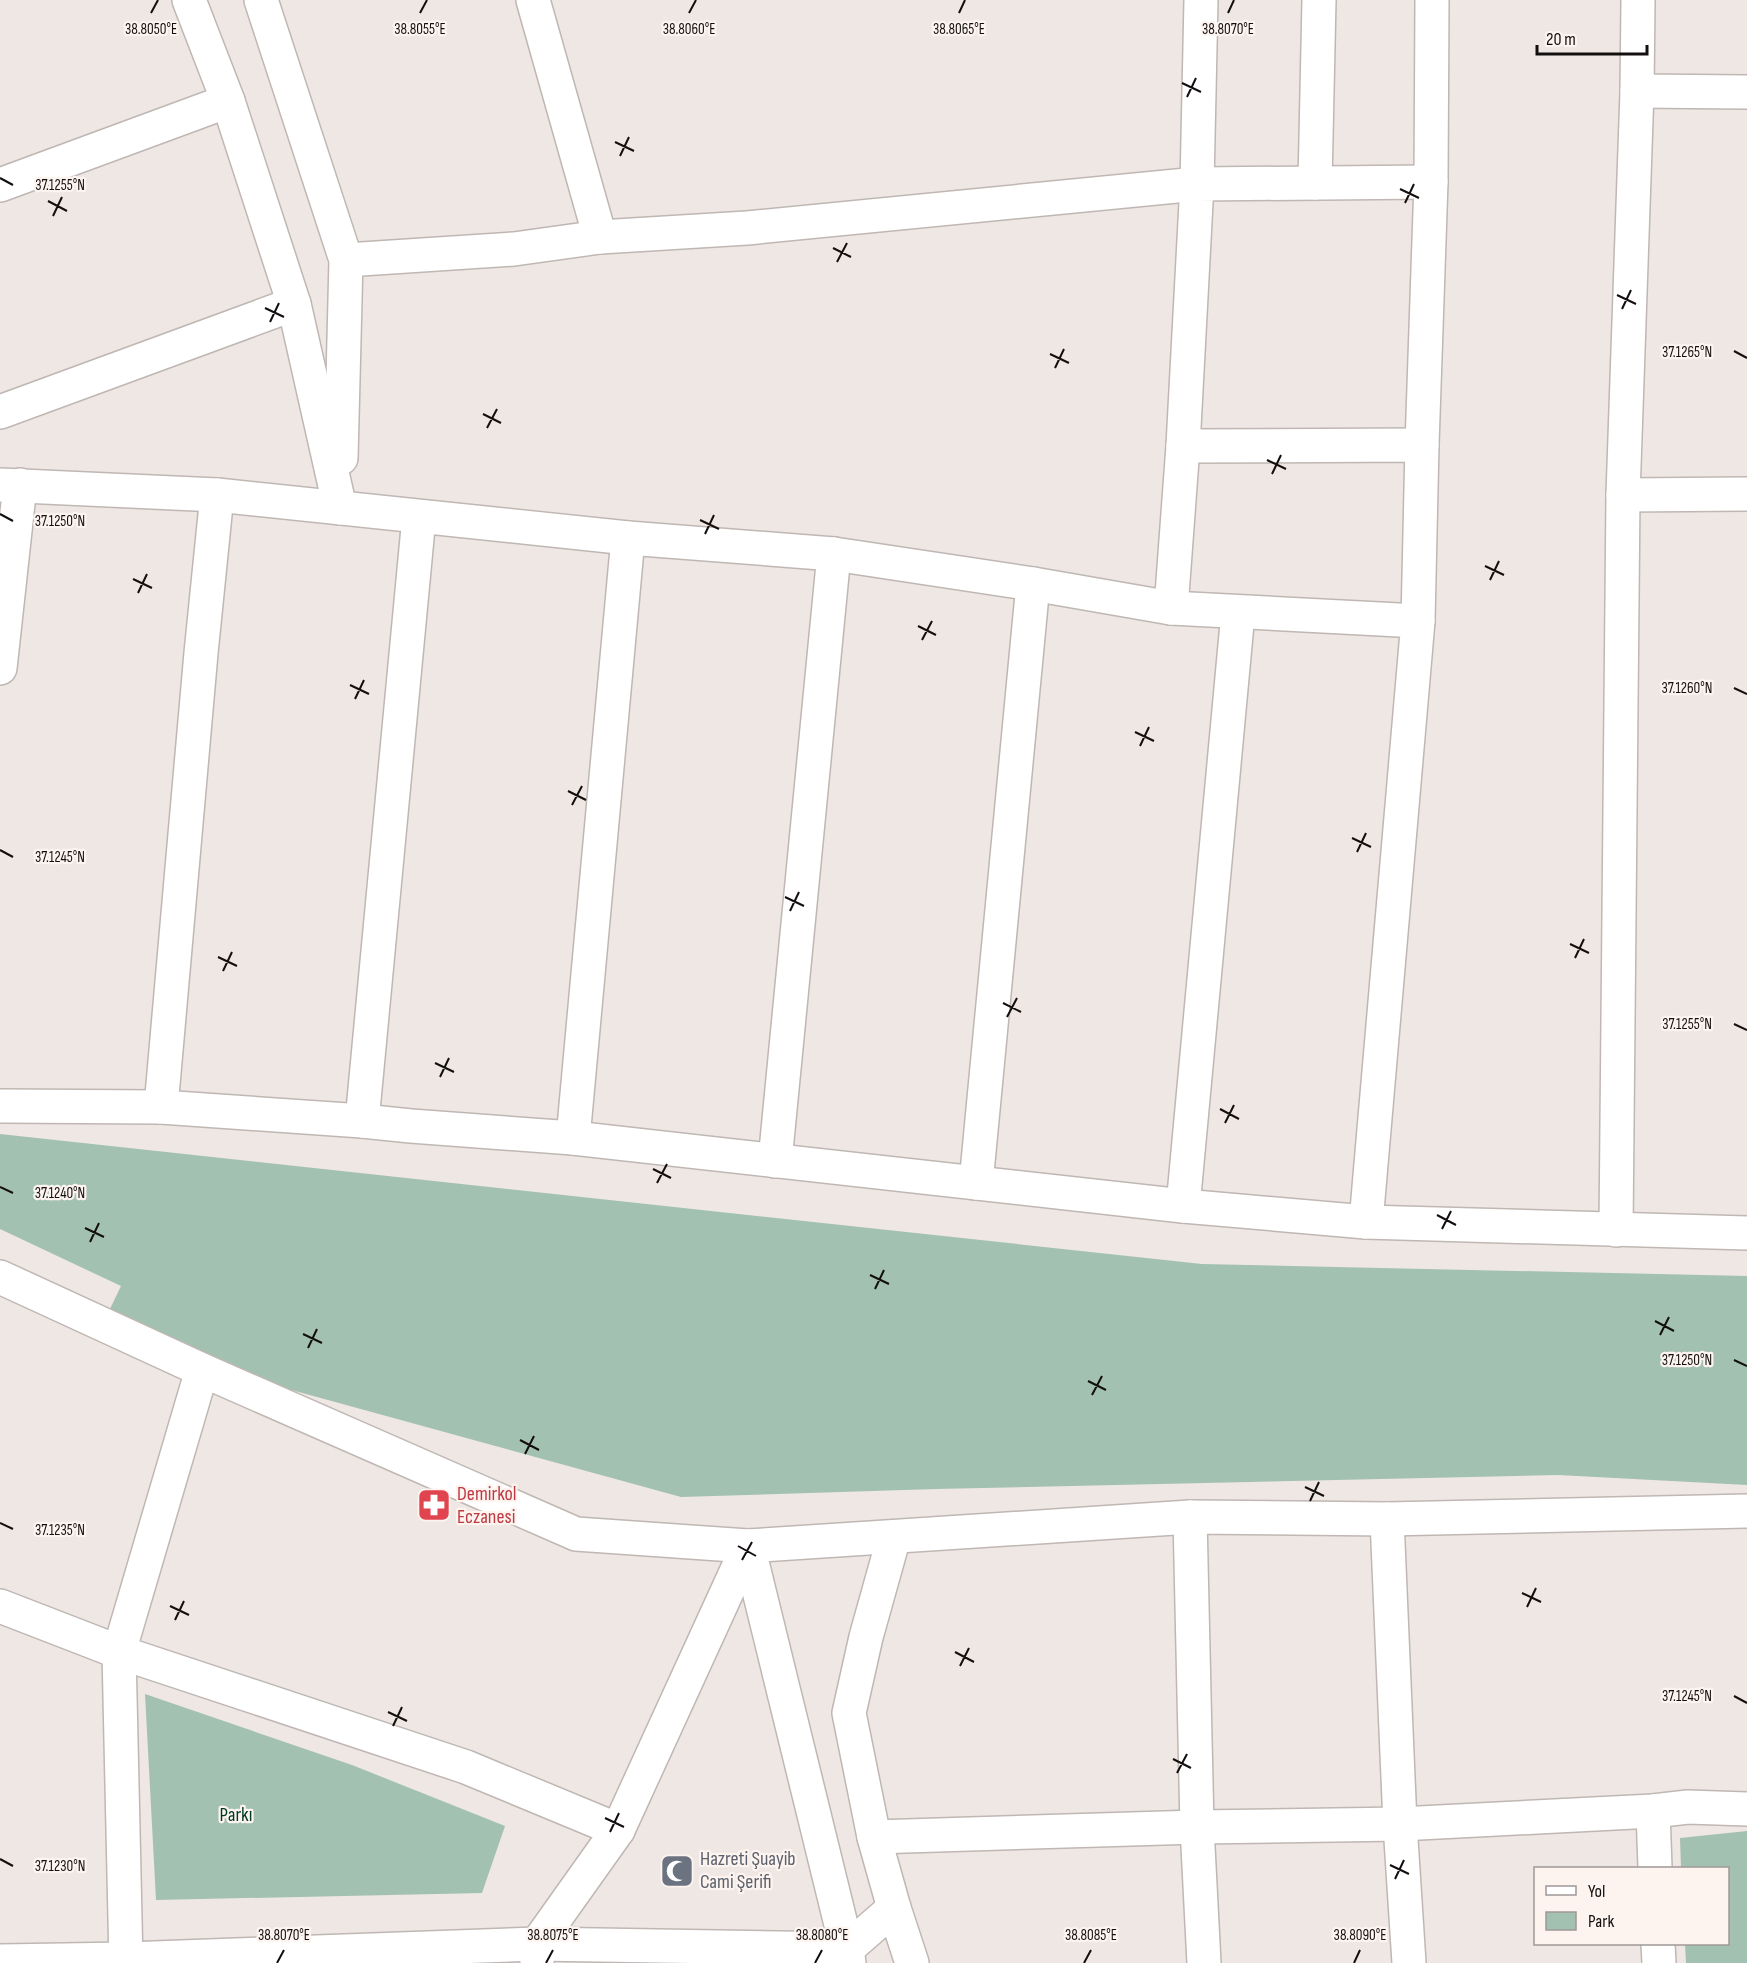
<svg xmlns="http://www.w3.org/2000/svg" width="1747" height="1963" viewBox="0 0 1747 1963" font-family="'Sofia Sans Condensed',sans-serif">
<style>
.green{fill:#a3c1b0}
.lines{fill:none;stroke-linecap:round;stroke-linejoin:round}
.minor-casing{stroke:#bfb7b3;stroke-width:36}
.major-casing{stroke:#bfb7b3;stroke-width:36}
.minor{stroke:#fff;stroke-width:33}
.major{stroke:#fff;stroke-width:33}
.ticks{fill:none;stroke:#120f0e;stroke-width:2}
.labels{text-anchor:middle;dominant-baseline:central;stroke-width:4.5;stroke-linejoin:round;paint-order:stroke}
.health-label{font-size:20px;fill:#be3a42;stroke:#fdf4f0;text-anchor:start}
.park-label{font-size:20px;fill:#003822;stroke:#fdf4f0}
.worship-label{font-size:20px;fill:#5b616d;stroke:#fdf4f0;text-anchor:start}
.ticks-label{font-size:15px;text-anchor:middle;fill:#120f0e;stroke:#fdf4f0;stroke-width:4.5;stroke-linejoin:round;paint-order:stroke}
</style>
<rect width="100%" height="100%" fill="#efe7e3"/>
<g class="green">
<polygon points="0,1134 1202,1264 1747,1276 1747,1485 1558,1475 936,1489 681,1497 266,1383 108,1313 121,1286 0,1229"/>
<polygon points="145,1694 352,1765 505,1826 482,1893 156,1900"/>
<polygon points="1747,1831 1747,1963 1686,1963 1685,1944 1728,1944 1728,1868 1681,1868 1680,1838"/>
</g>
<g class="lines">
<defs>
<g id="minor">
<polyline points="189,0 228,101 294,304 340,508"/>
<polyline points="261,0 346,260 341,458"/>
<polyline points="533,0 600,237"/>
<polyline points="1637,91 1747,92"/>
<polyline points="1315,183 1319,0"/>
<polyline points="0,185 228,101"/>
<polyline points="346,260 514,249 600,237 747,228 1197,184 1201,0"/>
<polyline points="0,412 294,304"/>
<polyline points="1422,445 1431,182 1432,0"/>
<polyline points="0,485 217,495 628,538 834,554 1033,584 1171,608 1418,621 1366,1222"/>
<polyline points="1623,495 1747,494"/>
<polyline points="1171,608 1183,446"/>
<polyline points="1418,621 1422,445 1183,446 1197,184 1431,182"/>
<polyline points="0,668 20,485"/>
<polyline points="161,1107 201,653 217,495"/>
<polyline points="362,1121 419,517"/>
<polyline points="573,1138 628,538"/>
<polyline points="775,1161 834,554"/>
<polyline points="976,1183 1033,584"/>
<polyline points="1183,1206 1238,613"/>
<polyline points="1616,1230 1623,495 1637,91 1638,0"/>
<polyline points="1190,1517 1197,1827 1204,1963"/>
<polyline points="1387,1519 1400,1824 1409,1963"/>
<polyline points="894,1537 866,1637 849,1713 874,1837 894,1908 912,1963"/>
<polyline points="748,1546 847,1949 849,1963"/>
<polyline points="0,1606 119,1652 466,1767 618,1830"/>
<polyline points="1653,1811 1655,1868"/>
<polyline points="874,1837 1197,1827 1400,1824 1653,1811 1688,1807 1747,1809"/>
<polyline points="1658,1944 1659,1963"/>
<polyline points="0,1961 126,1959 537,1944 847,1949 894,1908"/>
<polyline points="537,1961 537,1944 618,1830 748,1546"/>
<polyline points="126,1963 119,1652 202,1370"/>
</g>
<g id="major">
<polyline points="0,1106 161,1107 362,1121 411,1126 573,1138 1183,1206 1366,1222 1747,1233"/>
<polyline points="0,1277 202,1370 576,1534 748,1546 1190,1517 1387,1519 1747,1511"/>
</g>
</defs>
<use href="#minor" class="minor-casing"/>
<use href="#major" class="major-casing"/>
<use href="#minor" class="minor"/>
<use href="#major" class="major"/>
</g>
<path class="ticks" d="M151,13L158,0M420,13L427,0M689,13L696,0M959,13L965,0M1228,13L1234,0M1182,83L1201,92M1187,97L1196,78M615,142L634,151M620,156L629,137M0,178L13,185M1400,189L1419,198M48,201L67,211M1405,203L1414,184M53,216L62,197M833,248L851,257M837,262L847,243M1617,295L1636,304M265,308L284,317M1622,309L1631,290M270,322L279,303M1734,351L1747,358M1050,354L1069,363M1055,368L1064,349M483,414L501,423M487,428L497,409M1267,460L1286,469M1272,474L1281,455M0,514L13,521M700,520L719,529M705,534L714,515M1485,566L1504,575M133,579L152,588M1490,580L1499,561M138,593L147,574M918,626L936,635M922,640L932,621M350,685L369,694M1734,688L1747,694M355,699L364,680M1135,732L1154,741M1140,746L1149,727M568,791L586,800M572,805L582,786M1352,838L1371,847M0,850L13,857M1357,852L1366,833M785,897L804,906M790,911L799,892M1570,944L1589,953M218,957L237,966M1575,958L1584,939M223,971L232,952M1003,1003L1021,1012M1007,1017L1017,998M1734,1024L1747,1030M435,1063L454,1072M440,1077L449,1058M1220,1109L1239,1119M1225,1123L1234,1105M653,1169L671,1178M657,1183L667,1164M0,1187L13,1193M1437,1215L1456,1225M85,1228L104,1237M1442,1229L1451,1211M90,1242L99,1223M870,1275L889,1284M875,1289L884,1270M1655,1321L1674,1331M303,1334L322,1343M1660,1335L1669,1317M308,1348L317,1329M1734,1360L1747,1366M1088,1381L1106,1390M1092,1395L1102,1376M520,1440L539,1450M525,1454L534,1436M1305,1487L1324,1496M1310,1501L1319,1482M0,1523L13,1529M738,1546L756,1556M742,1560L752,1542M1522,1593L1541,1602M170,1606L189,1615M1527,1607L1536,1588M175,1620L184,1601M955,1652L974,1662M960,1666L969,1648M1734,1696L1747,1703M388,1712L407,1721M393,1726L402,1707M1173,1759L1191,1768M1177,1773L1187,1754M605,1818L624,1827M610,1832L619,1813M0,1859L13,1866M1390,1865L1409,1874M1395,1879L1404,1860M277,1963L284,1950M546,1963L553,1950M815,1963L822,1950M1084,1963L1091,1950M1354,1963L1360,1950"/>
<defs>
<symbol id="pharmacy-square" viewBox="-11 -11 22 22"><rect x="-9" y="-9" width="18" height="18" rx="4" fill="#e0444e" stroke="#fdf4f0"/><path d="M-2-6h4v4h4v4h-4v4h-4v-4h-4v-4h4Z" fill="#fff"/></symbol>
<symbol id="mosque-square" viewBox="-11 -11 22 22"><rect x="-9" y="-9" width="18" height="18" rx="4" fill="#6b7280" stroke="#fdf4f0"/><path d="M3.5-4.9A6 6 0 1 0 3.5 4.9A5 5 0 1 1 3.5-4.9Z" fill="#fff"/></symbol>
</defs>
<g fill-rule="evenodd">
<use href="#pharmacy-square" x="415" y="1486" width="38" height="38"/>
<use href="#mosque-square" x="658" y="1852" width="38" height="38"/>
</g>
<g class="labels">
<g class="health-label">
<text x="457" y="1494">Demirkol<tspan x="457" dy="23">Eczanesi</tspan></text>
</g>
<g class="park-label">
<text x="236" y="1815">Parkı</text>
</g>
<g class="worship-label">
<text x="700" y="1859">Hazreti Şuayib<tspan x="700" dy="23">Cami Şerifi</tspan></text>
</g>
</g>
<g class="ticks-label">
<text x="151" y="34">38.8050°E</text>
<text x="420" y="34">38.8055°E</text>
<text x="689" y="34">38.8060°E</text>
<text x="959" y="34">38.8065°E</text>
<text x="1228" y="34">38.8070°E</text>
<text x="60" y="190">37.1255°N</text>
<text x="1687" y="357">37.1265°N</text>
<text x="60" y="526">37.1250°N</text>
<text x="1687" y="693">37.1260°N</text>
<text x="60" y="862">37.1245°N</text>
<text x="1687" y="1029">37.1255°N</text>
<text x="60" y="1198">37.1240°N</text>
<text x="1687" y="1365">37.1250°N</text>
<text x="60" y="1535">37.1235°N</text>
<text x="1687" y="1701">37.1245°N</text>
<text x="60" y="1871">37.1230°N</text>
<text x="284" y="1940">38.8070°E</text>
<text x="553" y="1940">38.8075°E</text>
<text x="822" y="1940">38.8080°E</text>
<text x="1091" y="1940">38.8085°E</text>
<text x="1360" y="1940">38.8090°E</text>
</g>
<rect x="1534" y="1867" width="195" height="78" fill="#fdf4f0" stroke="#9f9896" stroke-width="1.5"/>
<rect x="1546" y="1886" width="30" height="9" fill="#ffffff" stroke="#9f9896" stroke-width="1.5"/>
<text x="1588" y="1897" font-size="18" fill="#120f0e">Yol</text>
<rect x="1546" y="1912" width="30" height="18" fill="#a3c1b0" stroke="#9f9896" stroke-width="1.5"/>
<text x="1588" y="1927" font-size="18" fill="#120f0e">Park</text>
<path d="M1537 45v9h110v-9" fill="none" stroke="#120f0e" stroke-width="3"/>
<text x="1546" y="45" font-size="18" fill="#120f0e" stroke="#fdf4f0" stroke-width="4.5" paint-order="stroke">20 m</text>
</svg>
